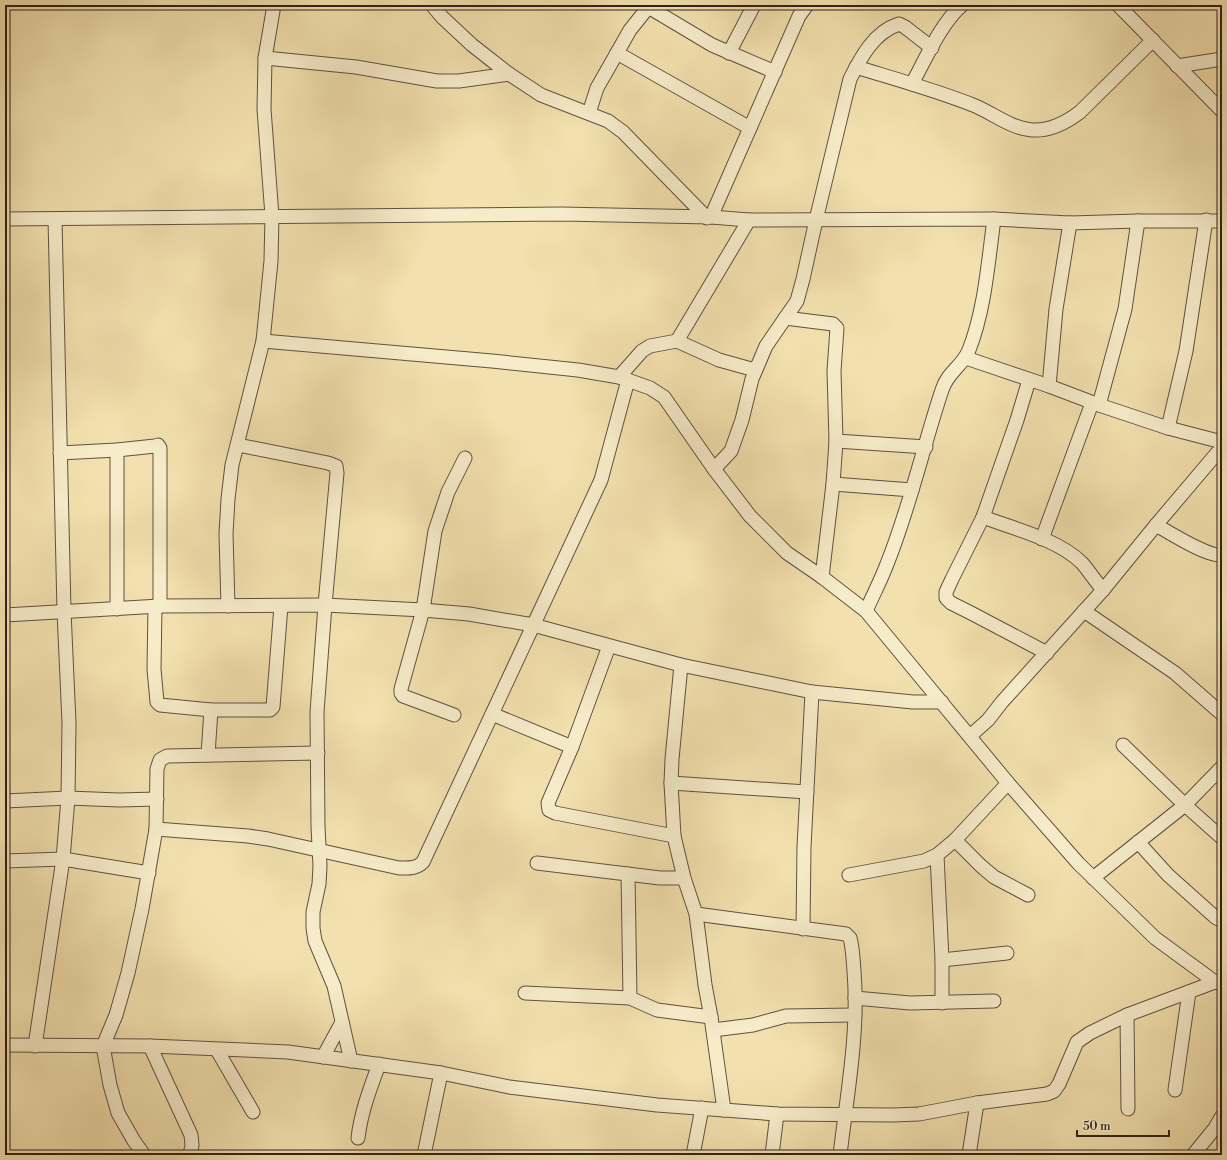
<svg xmlns="http://www.w3.org/2000/svg" width="1227" height="1160" viewBox="0 0 1227 1160" font-family="'Libre Bodoni',serif">
<style>
.lines{fill:none;stroke-linecap:round;stroke-linejoin:round}
.minor-casing{stroke:#605140;stroke-width:15}
.minor{stroke:#f7ecca;stroke-width:13}
</style>
<rect width="100%" height="100%" fill="#f2e1ae"/>
<filter id="stains"><feTurbulence type="fractalNoise" baseFrequency=".005" numOctaves="4"/><feColorMatrix values="0 0 0 0 .2 0 0 0 0 .09 0 0 0 0 .02 0 0 0 .5 -.17"/></filter>
<radialGradient id="worn" r=".72"><stop offset=".6" stop-color="#630" stop-opacity="0"/><stop offset="1" stop-color="#630" stop-opacity=".3"/></radialGradient>
<g class="lines">
<defs>
<g id="minor">
<polyline points="432,5 442,17 472,45 509,74 541,95 608,121 623,132 707,218"/>
<polyline points="645,5 712,45 775,72"/>
<polyline points="1118,5 1222,111"/>
<polyline points="617,53 750,128"/>
<polyline points="729,53 754,5"/>
<polyline points="265,58 356,67 437,81 459,81 509,74"/>
<polyline points="1177,66 1222,59"/>
<path d="M856,67C895,79 935,90 973,105C993,113 1010,128 1032,130C1049,131 1067,122 1080,112L1153,40"/>
<path d="M912,84C925,60 941,23 962,5"/>
<polyline points="589,113 597,88 630,30 650,5"/>
<polyline points="711,217 799,16 807,5"/>
<polyline points="5,219 561,214 711,217 749,220 994,219 1070,223 1138,221 1222,221"/>
<polyline points="785,318 833,324 837,328 834,371 836,441 833,484 822,577"/>
<polyline points="263,341 492,361 578,370 619,377 650,388 664,397 714,469 750,516 787,553 822,577 866,611 1008,783 1078,863 1155,938 1215,982 1221,983"/>
<polyline points="677,341 749,220"/>
<polyline points="966,358 1049,386 1099,405 1168,428 1222,442"/>
<polyline points="619,377 642,351 650,346 677,341 719,360 755,370"/>
<polyline points="1029,380 1017,420 983,517 952,579 946,592 946,598 951,603 971,613 1047,653"/>
<polyline points="1049,386 1056,309 1070,223"/>
<polyline points="1099,405 1125,309 1138,221"/>
<polyline points="1168,428 1186,351 1206,220"/>
<polyline points="836,441 926,447"/>
<polyline points="238,445 328,463 336,466 337,473 325,605 317,712 318,827 320,866 319,884 313,912 313,928 315,941 334,986 351,1061"/>
<polyline points="117,450 117,609"/>
<polyline points="60,453 117,450 155,446 158,445 160,448 160,606"/>
<path d="M714,469L731,451L742,420L752,379L766,346L797,301L803,279L816,220L850,79C861,57 874,32 899,24L905,27L932,48"/>
<polyline points="833,484 912,490"/>
<path d="M983,517C1014,529 1058,539 1082,563C1089,571 1096,582 1103,590"/>
<path d="M1156,525C1170,533 1208,557 1222,555"/>
<polyline points="1042,539 1092,403"/>
<polyline points="155,606 154,669 157,702 160,705 211,710 270,710 273,707 281,606"/>
<polyline points="228,606 226,534 228,499 232,465 263,341 271,261 272,216 264,109 265,58 274,5"/>
<path d="M866,611C873,595 881,580 887,564C910,507 923,447 942,390C948,371 962,367 969,350C985,309 988,263 994,219"/>
<polyline points="1084,611 1175,673 1222,714"/>
<polyline points="5,615 160,606 325,605 423,610 469,614 533,625 681,665 812,692 913,702 942,702"/>
<polyline points="609,646 572,747 548,803 549,810 555,813 674,836"/>
<polyline points="681,665 672,759 671,783 674,836 684,878 696,914 705,985 711,1017 724,1110"/>
<polyline points="492,714 572,747"/>
<polyline points="454,715 403,696 401,693 401,689 423,610 435,531 448,492 465,458"/>
<polyline points="970,736 988,720 1002,702 1103,590 1156,525 1217,453 1222,449"/>
<polyline points="1123,745 1185,805 1222,838"/>
<polyline points="208,755 211,710"/>
<polyline points="671,783 807,792"/>
<polyline points="5,801 68,798 119,800 157,799"/>
<path d="M156,829L248,836L268,839L399,868C409,868 416,869 423,862L601,480L628,380"/>
<polyline points="955,840 981,866 994,877 1028,895"/>
<polyline points="1138,842 1168,875 1215,917 1222,921"/>
<polyline points="937,855 942,960 942,1003"/>
<polyline points="5,861 63,859 149,873"/>
<polyline points="537,863 660,878 684,878"/>
<polyline points="628,874 630,998 657,1010 711,1017"/>
<polyline points="849,875 924,861 937,855 955,840 1008,783"/>
<polyline points="1093,878 1185,805 1222,767"/>
<path d="M696,914L846,934L850,938C853,949 853,960 854,971C859,1033 847,1094 840,1155"/>
<polyline points="803,929 804,847 812,692"/>
<polyline points="942,960 1007,953"/>
<polyline points="525,993 630,998"/>
<polyline points="855,998 910,1003 994,1001"/>
<polyline points="1127,1015 1128,1109"/>
<polyline points="713,1030 753,1025 786,1016 855,1015"/>
<polyline points="5,1045 150,1046 288,1052 441,1073 509,1087 657,1105 777,1114 893,1115 919,1114 977,1103 1047,1094 1054,1091 1059,1084 1077,1042 1090,1033 1127,1015 1215,982"/>
<polyline points="35,1046 63,859 68,798 69,723 64,611 55,219"/>
<polyline points="150,1046 191,1135 192,1145 190,1155"/>
<polyline points="217,1050 253,1112"/>
<polyline points="323,1057 342,1022"/>
<polyline points="1175,1090 1189,992"/>
<path d="M358,1138C361,1112 370,1089 379,1064"/>
<polyline points="144,1155 134,1141 118,1113 110,1085 103,1046 116,1015 128,973 142,909 156,829 157,769 160,760 167,756 318,753"/>
<polyline points="424,1155 441,1073"/>
<polyline points="693,1155 702,1108"/>
<polyline points="772,1155 777,1114"/>
<polyline points="969,1155 977,1103"/>
<polyline points="1193,1155 1215,1128 1222,1116"/>
</g>
</defs>
<use href="#minor" class="minor-casing"/>
<use href="#minor" class="minor"/>
</g>
<rect width="1227" height="1160" fill="none" stroke="#f2e1ae" stroke-width="20"/>
<rect x="6" y="6" width="1215" height="1148" fill="none" stroke="#2f211b" stroke-width="2"/>
<rect x="10" y="10" width="1207" height="1140" fill="none" stroke="#2f211b"/>
<path d="M1077 1130v6h92v-6" fill="none" stroke="#2f211b" stroke-width="2"/>
<text x="1083" y="1130" font-size="12" fill="#2f211b" stroke="#f7ecca" stroke-width="3" paint-order="stroke">50 m</text>
<rect width="100%" height="100%" filter="url(#stains)"/>
<rect width="100%" height="100%" fill="url(#worn)"/>
</svg>
